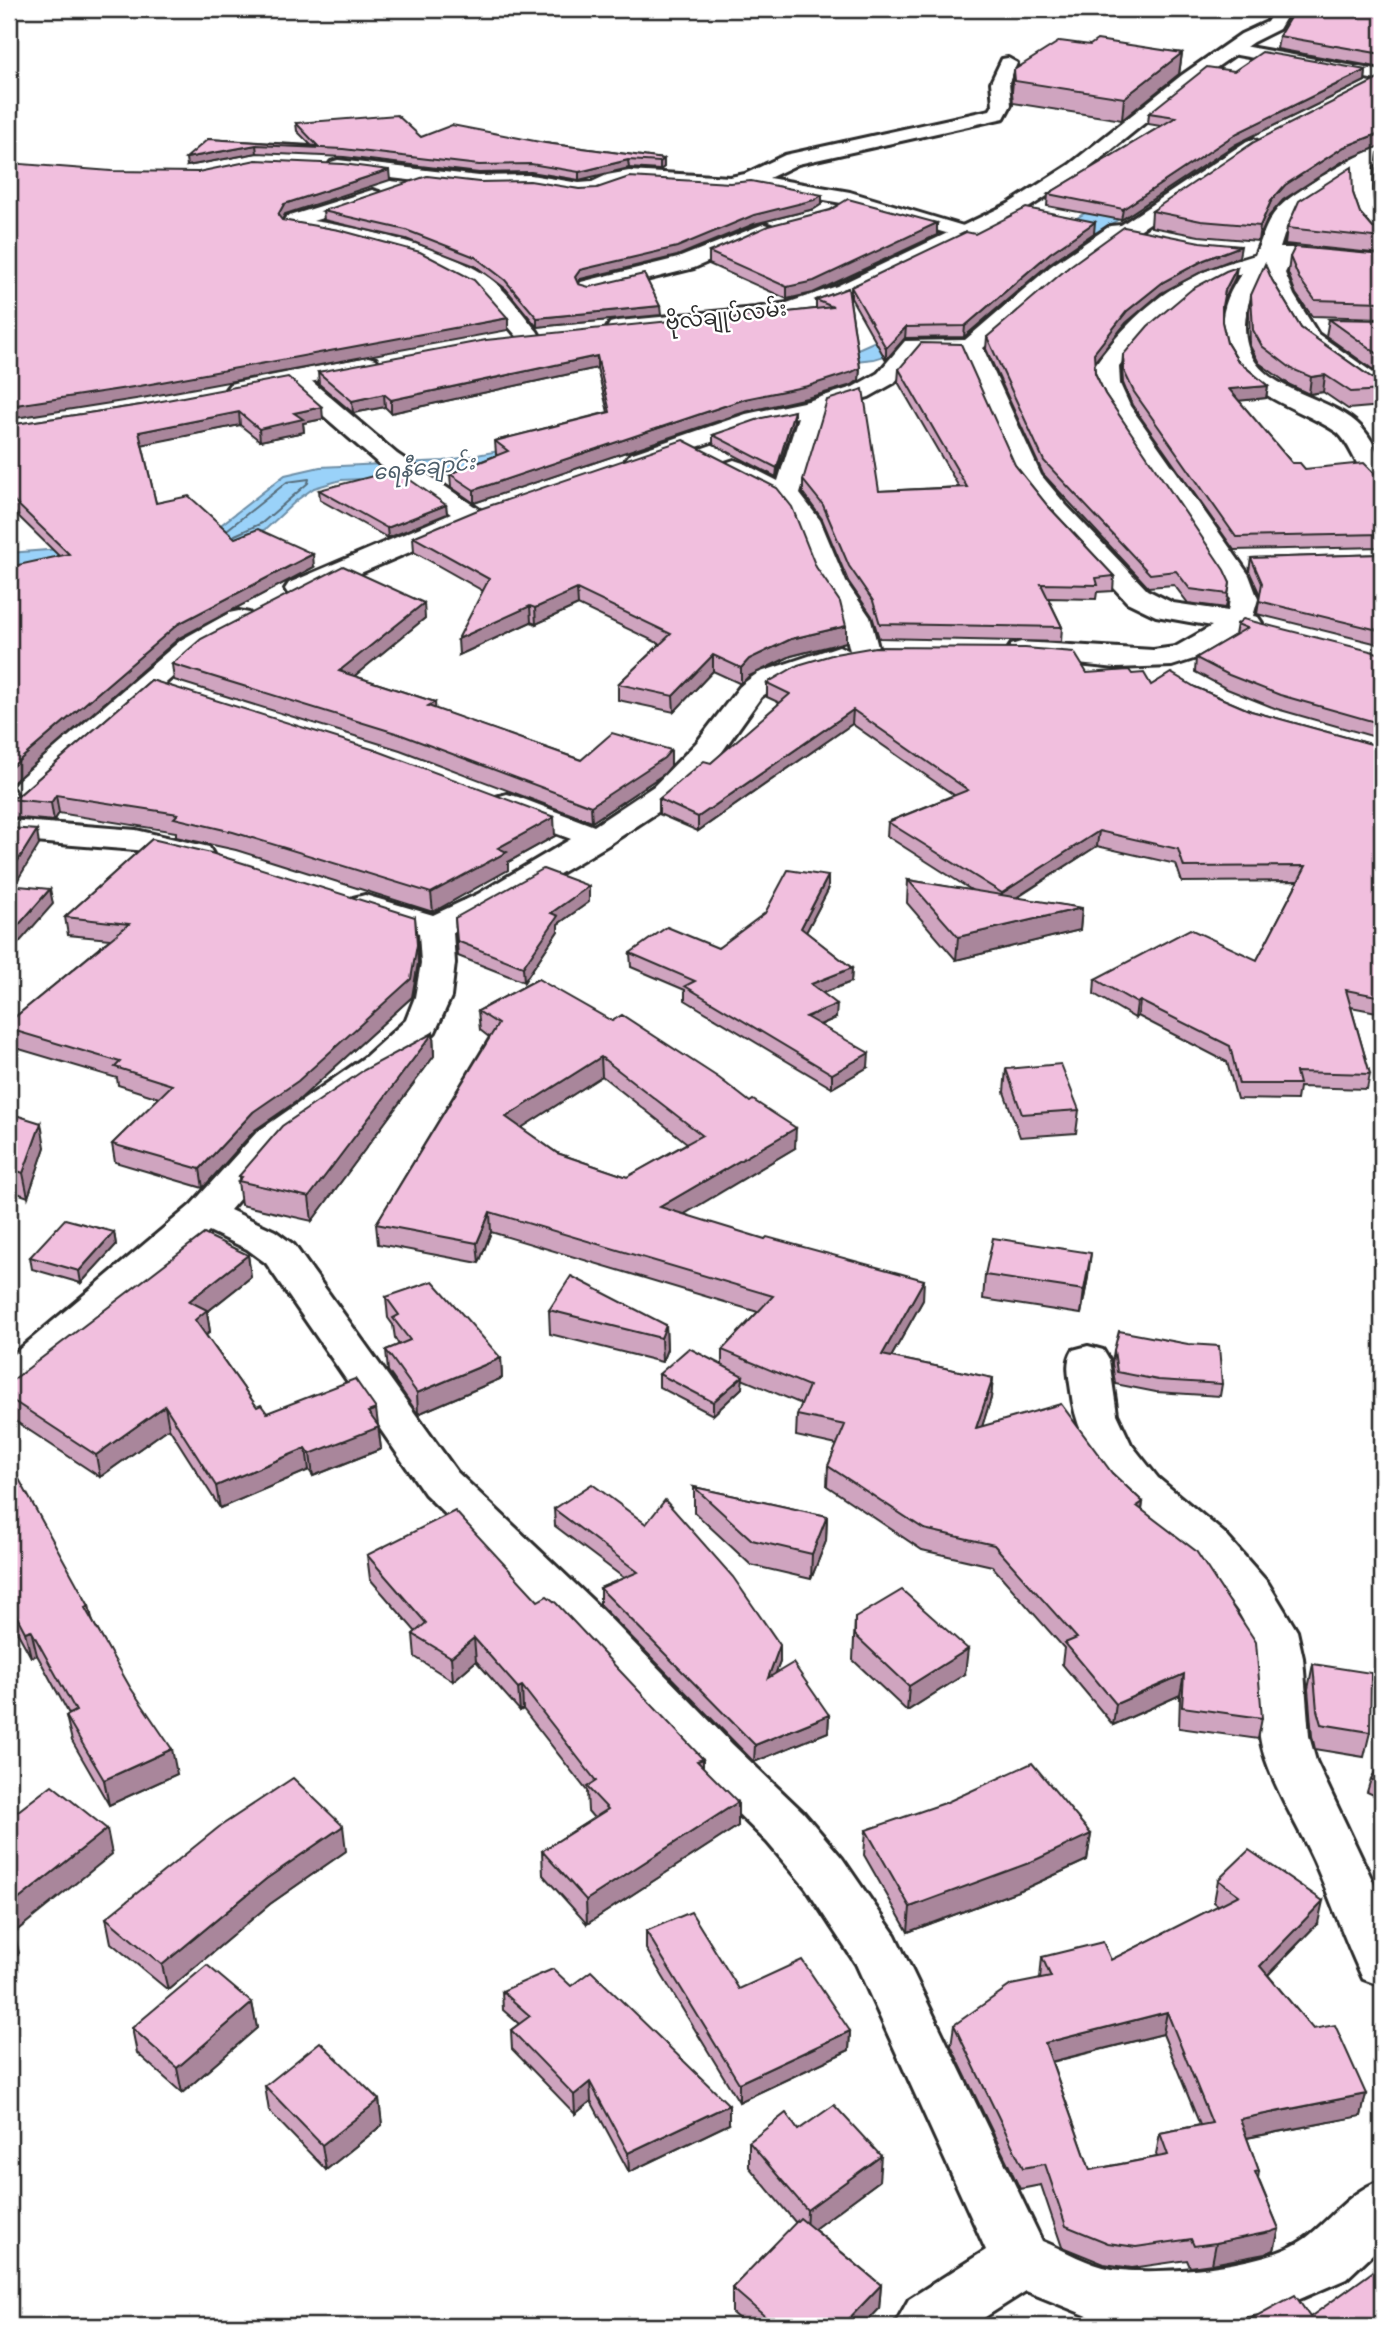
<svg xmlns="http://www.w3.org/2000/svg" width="1391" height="2335" viewBox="0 0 1391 2335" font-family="Pangolin,'Noto Sans Myanmar',sans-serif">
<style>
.water{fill:#9ad2f9;stroke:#6e8fa7;stroke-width:2}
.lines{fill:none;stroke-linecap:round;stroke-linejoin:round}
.shore{stroke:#576e7d;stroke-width:2}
.street-casing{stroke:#2b2b2b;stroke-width:6}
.secondary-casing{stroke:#2b2b2b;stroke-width:6}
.primary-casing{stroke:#2b2b2b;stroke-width:6}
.street{fill:#fff;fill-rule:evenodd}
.secondary{fill:#fff;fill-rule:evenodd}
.primary{fill:#fff;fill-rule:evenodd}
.wall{fill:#cfa4bf;stroke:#2b2b2b;stroke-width:2;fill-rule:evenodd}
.shaded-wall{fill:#a9869b;stroke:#2b2b2b;stroke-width:2}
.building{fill:#f1bfde;stroke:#2b2b2b;stroke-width:2;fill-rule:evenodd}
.labels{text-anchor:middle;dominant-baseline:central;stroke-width:5;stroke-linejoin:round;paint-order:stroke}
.far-street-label{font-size:21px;fill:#2b2b2b;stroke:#fff}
.far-water-label{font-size:21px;font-style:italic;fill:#4c5d69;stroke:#fff}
</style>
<rect width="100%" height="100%" fill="#fff"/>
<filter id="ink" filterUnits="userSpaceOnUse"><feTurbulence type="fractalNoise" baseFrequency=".0143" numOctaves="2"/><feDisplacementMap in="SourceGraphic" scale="14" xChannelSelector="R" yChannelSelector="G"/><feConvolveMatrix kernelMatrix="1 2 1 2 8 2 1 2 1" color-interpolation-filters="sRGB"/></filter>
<g filter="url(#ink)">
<polygon class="water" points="1377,9 1382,9 1381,71 1274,120 1179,176 1123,217 1037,266 1006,303 938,328 897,352 874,359 774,370 703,385 687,390 640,424 521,466 466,474 341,480 314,488 297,500 266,529 215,549 185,555 9,567 9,553 178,540 213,531 285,475 320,467 444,461 542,443 613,414 635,402 661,379 694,368 818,356 860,348 991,290 1015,256 1258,107 1355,66 1364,55"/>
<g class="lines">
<polyline class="shore" points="228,529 287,482 309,479 308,483 262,523 235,535"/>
<defs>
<g id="street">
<polygon points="1008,58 1017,63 1009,82 1011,105 1004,118 798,164 769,178 850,192 970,228 974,232 970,236 963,238 847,204 751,187 730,189 629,183 596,194 579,195 531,187 479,188 338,172 331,170 328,166 331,162 338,160 479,176 531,175 579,183 592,182 607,175 629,171 730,177 745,174 785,155 990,110 993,105 991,82 1002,59"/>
<path d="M1254,139L1264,145L1261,149L1132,235L1122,236L1067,276L983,348L1041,475L1066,505L1147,590L1173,603L1228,611L1230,599L1221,575L1106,406L1096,384L1095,365C1121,328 1157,293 1198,274C1216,266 1236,261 1255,255C1262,240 1265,224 1276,211C1290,193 1360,152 1382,147V161L1373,166C1372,180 1371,194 1374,207C1377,224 1382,226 1382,245C1354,239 1351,201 1352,177L1295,214L1287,226L1280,248H1292L1295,253L1285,273L1294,295L1318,334L1382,379V397L1374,395L1300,342L1272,295L1264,275C1252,289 1246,305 1245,324C1243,394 1325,389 1362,428C1378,446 1382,464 1382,487C1358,481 1355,449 1338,433C1298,405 1229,394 1223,334C1220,312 1229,291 1242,273C1190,290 1152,323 1119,366L1120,384L1130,406L1249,575L1258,599L1253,616L1258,617L1262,623L1258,629L1241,630L1203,656L1172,666L1116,668L1011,657L1007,651L1011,645L1021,642L1153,650L1175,647L1212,626L1156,616L1127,602L1048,517L1016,477L962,354L919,353L894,383L869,397L824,411L800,494L820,520L846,582L870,617L879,651L875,657L865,660L853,655L849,661L778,685L761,697L719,756L676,800L608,845L502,908L453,932L455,963L451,997L435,1032L391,1073L283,1148L230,1210L275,1231L294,1245L457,1472L593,1601L732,1744L803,1812L842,1858L895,1935L1042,2241C1064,2250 1089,2265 1112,2269C1159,2276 1267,2267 1306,2238C1332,2218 1350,2191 1382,2180V2245L1346,2279L1286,2305L1265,2313L1187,2326L1110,2325L1026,2291L971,2326H894L909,2299L986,2250L856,1964L806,1888L767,1842L696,1772L559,1625L425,1494L266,1263L247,1249L209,1231L24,1391L9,1395V1358L191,1205L257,1132L365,1057L406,1020L415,997L421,963L419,933L353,912L348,905L353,898L365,895L433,915L478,894L571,839L496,811L491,804L496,797L507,794L518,797L594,826L654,786L697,742L741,685L758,673L839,646L850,651L842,617L818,582L794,521L778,501L725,473L721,468L725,463L734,460L743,463L778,481L798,417L761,425L639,467L630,464L626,459L630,454L746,414L808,401L853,387L878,373L905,341L965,340L1051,266L1110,226L1121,225L1247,141Z"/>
<path d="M372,190L379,192L382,196L379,200L313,221C366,229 447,247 491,279C508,292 523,315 537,331L540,336L537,341H521L476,289L422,261L340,238L284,228L281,224L286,217Z"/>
<polygon points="764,224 771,226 774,230 771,234 694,268 589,294 581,292 578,287 581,282 678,258"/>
<polygon points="294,371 302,373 397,454 480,510 484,516 480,522 309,595 299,597 289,595 285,589 289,583 451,514 379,464 286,383 282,378 286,373"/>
<polygon points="239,611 249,613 253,619 249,625 201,652 41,793 30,795 19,793 14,786 19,779 181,640 229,613"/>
<polygon points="9,820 136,830 209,847 213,854 209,861 197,864 136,850 9,840"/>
<path d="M1088,1346L1103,1350L1109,1360L1117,1414L1131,1444L1158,1478L1224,1533L1268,1583L1297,1631L1303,1658L1309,1736L1316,1761L1382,1901V1986L1363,1979C1345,1941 1331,1900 1314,1861C1299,1828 1278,1795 1266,1760C1248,1710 1269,1651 1234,1606C1180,1534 1082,1489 1071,1391C1069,1375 1065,1363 1073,1350Z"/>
</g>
<polygon id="secondary" points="1232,44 1382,71 1382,81 1226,53 1223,49"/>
<g id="primary">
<polygon points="1275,9 1291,9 1279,29 1253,42 1194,83 1083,173 1022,212 853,296 799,314 755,322 618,335 610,333 607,328 610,323 618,321 755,308 787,303 837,286 1008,204 1069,165 1182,75 1241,34 1267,22"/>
<polygon points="368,357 376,359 380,364 376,369 238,396 230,394 226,389 230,384 238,382"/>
</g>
</defs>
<use href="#street" class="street-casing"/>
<use href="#secondary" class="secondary-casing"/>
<use href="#primary" class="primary-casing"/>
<use href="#street" class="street"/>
<use href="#secondary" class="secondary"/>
<use href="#primary" class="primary"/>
</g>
<g class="wall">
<polygon points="1382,9 1382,68 1277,49 1279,36"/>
<polygon points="1090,45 1182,53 1179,74 1122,120 1013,103 1012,92 1014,70"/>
<polygon points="1366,70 1365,81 1236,144 1121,220 1047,206 1048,194 1161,126 1148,124 1149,113 1234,71"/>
<polygon points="296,123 421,137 545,143 664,159 664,167 660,170 629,168 579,180 531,172 479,173 344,157 257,153 187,166 208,139 311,145 297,131"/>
<polygon points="1382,150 1382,254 1285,244 1287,228 1353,193 1360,213 1373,228 1381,230 1375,187 1376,168 1378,153"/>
<polygon points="1342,162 1283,200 1269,216 1258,241 1199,236 1151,227 1152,211"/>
<polygon points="479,182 579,189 822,195 822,204 814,209 754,224 677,256 580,279 578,283 578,284 661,315 537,327 506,289 475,266 406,239 324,220 323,211"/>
<polygon points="1094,233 1049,264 964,337 905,338 886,360 851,298 851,287 975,234"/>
<polygon points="937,235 813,293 787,299 709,264 709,252"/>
<polygon points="1382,255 1382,318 1312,316 1296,294 1288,273 1290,257"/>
<polygon points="1239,257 1203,271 1161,293 1126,323 1094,363 1095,373 1105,394 1230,583 1226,608 1188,603 1174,585 1148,587 1043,474 986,349 987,337"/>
<polygon points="1235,278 1224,301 1222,311 1222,322 1227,343 1238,361 1268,386 1266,398 1238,400 1292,463 1305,469 1374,473 1382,476 1382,547 1234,550 1132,405 1123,383 1122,367 1123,355"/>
<polygon points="1272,280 1301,328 1375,380 1382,381 1382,406 1348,409 1323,392 1309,394 1290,385 1259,363 1250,346 1249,311 1251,295"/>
<polygon points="848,288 860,368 859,380 852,385 807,398 745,412 474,503 451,487 450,474 497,455 496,454 495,441 608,412 597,368 391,413 385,407 353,413 319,384 318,372 672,325 816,309 816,300"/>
<polygon points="1329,319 1382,320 1382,376 1326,336"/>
<polygon points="899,369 1015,465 1047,505 1114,576 1113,591 1097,592 1096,599 1048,598 1062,627 1061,642 879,638 872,616 848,581 822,519 803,493 803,480 879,491 959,487 898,382"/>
<polygon points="141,405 323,419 303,423 304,432 260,441 240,425 142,444 156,503 235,538 314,567 179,638 59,556 9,507 9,425"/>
<polygon points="794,411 794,421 776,477 713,444 713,435"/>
<polygon points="1378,415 1382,416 1382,432 1376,428"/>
<polygon points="319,490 446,505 447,514 388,538 320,500"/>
<polygon points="413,537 846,642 791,656 749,676 741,684 713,671 674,712 618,700 618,684 660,644 578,605 536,624 531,622 459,655 483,591 414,552"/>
<polygon points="1382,554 1382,645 1257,614 1260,595 1249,571 1251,558"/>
<polygon points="425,618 354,676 435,702 435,709 581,760 671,766 664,774 592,822 400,750 174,680 172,664"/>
<polygon points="1237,624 1382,654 1382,739 1277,709 1227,689 1195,672 1196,658 1235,635"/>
<polygon points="1087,673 1132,674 1151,685 1195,687 1251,711 1382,747 1382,1013 1351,1007 1370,1074 1367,1089 1299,1087 1297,1100 1237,1099 1227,1062 1138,1016 1135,1018 1094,994 1095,979 1257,960 1298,881 1182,882 1176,864 1097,846 1017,898 1082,908 1080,930 956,960 907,903 908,880 973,891 887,836 888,822 954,795 852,724 698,831 659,814 659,799 711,763 780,703 767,697 767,683"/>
<polygon points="151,680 555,836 508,862 508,870 433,912 236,850 176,837 176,832 59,813 54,821 10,817 9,798 18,796"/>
<polygon points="152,839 418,963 412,997 300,1099 255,1130 203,1188 115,1162 112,1144 159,1098 118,1085 117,1078 9,1046 9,1022 110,939 68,935 65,917"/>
<polygon points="828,890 806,932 852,968 851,982 822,993 836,1018 820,1025 868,1067 832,1088 685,1000 685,990 631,967 630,953 718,948"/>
<polygon points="589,902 558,924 558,931 524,982 458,956 455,918"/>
<path d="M538,979L795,1148L683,1214L923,1300L891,1357L993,1378L991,1398L982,1426L1112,1473L1143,1502L1142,1510L1262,1718L1258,1739L1179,1728L1180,1695L1113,1725L1062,1664L1064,1648L992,1566L922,1550L827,1486L828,1466L837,1445L796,1436L797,1415L802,1404L742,1379V1388L713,1415L659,1387V1374L722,1365V1350L758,1312L491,1232L479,1263L378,1244L376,1224L489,1037L480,1030L478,1011ZM602,1076L687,1143L627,1177L557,1153L521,1128Z"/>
<polygon points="433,1033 434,1056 312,1221 241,1205 238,1181 239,1180 239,1176"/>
<polygon points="1006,1069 1079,1110 1076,1133 1020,1137 1004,1092"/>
<polygon points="9,1113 45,1147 28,1197 9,1190"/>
<polygon points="114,1232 116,1245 81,1283 32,1269 30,1257"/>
<polygon points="248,1255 251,1277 207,1312 210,1332 206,1335 257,1407 267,1413 378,1425 381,1449 313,1476 309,1470 220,1508 169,1428 100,1477 9,1417 9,1383"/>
<polygon points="985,1275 1088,1277 1081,1314 983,1299"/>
<polygon points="386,1297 501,1358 502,1378 418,1414 388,1371 386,1350 399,1345 395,1338 393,1325 388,1318"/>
<polygon points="549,1310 666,1325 667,1349 662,1362 550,1334"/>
<polygon points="1114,1350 1222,1384 1220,1396 1156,1392 1115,1384 1112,1363"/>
<polygon points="9,1472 89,1606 92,1620 177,1774 109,1805 72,1741 66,1716 69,1714 37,1655 31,1657 9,1617"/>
<polygon points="694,1487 827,1516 826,1541 811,1579 751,1565 694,1512"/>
<polygon points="554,1509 780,1662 775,1674 829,1715 828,1732 754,1762 600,1605 600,1588 624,1578 555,1526"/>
<polygon points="367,1555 538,1601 703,1759 703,1767 738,1826 587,1924 543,1875 542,1851 594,1818 588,1811 587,1791 523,1709 520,1711 476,1661 453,1681 415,1657 413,1634 416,1632 370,1579"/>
<polygon points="855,1618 965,1674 907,1711 853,1660"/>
<polygon points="1313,1664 1370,1732 1364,1757 1315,1749 1312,1736 1308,1689"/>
<polygon points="1382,1761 1382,1799 1367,1792 1371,1779"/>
<polygon points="866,1830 1091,1834 1087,1860 1026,1888 908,1932 864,1855"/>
<polygon points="346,1851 270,1904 168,1990 111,1943 106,1918"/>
<path d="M1218,1880L1318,1923L1268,1975L1366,2094L1361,2116L1247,2138L1259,2171L1258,2178L1279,2229L1274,2250L1265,2254L1212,2264L1190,2267L1187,2260L1132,2268L1104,2264L1062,2247L1041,2185L1020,2189L951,2046L954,2025L1040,1979L1042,1957L1111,1960L1219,1906L1214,1902ZM1163,2034L1200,2125L1160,2133L1156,2154L1157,2157L1090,2170L1052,2062Z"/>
<polygon points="646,1931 739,1989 850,2031 849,2050 739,2102 646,1949"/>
<polygon points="502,1991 729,2124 629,2172 591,2101 575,2114 512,2049 511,2030 519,2024 503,2010"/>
<polygon points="252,2003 257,2028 182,2093 137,2053 132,2028"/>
<polygon points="265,2086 379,2100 382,2125 326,2170 269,2111"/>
<polygon points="798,2130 879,2181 814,2229 881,2285 879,2309 863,2326 747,2326 732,2313 732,2288 796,2223 749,2167 749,2142"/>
</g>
<g class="shaded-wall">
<polygon points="1182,53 1179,74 1122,120 1124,98"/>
<polygon points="1366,70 1365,81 1236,144 1121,220 1123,209 1237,133"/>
<polygon points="1382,132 1382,145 1342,162 1283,200 1269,216 1258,241 1260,226 1271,201 1285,185 1344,147"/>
<polygon points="256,145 257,153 187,166 186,158"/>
<polygon points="664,159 664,167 660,170 660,162"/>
<polygon points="628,160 629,168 579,180 579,172"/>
<polygon points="389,170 390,180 285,214 279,226 278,215 284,204"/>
<polygon points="822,195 822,204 814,209 754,224 677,256 580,279 576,286 575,277 580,270 754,215"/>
<polygon points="1095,222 1094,233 1049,264 964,337 965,326 1050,253"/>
<polygon points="937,223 937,235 813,293 787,299 787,287"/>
<polygon points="1241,246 1239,257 1203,271 1161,293 1126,323 1092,365 1094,353 1127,311 1163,282 1204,260"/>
<polygon points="1237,267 1235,278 1224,301 1220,317 1225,290"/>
<polygon points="660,306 661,315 537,327 537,318"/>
<polygon points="508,318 508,330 142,398 9,419 9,406"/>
<polygon points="906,327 905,338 886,360 886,348"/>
<polygon points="597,356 597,368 391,413 391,400"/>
<polygon points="860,368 859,380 852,385 807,398 745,412 474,503 474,490 745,399"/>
<polygon points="1325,375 1323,392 1309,394 1311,377"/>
<polygon points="1268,386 1266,398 1227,402 1229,389"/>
<polygon points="384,394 385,407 353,413 352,401"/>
<polygon points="322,407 323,419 303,423 304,432 260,441 259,429 294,413"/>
<polygon points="794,411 794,421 776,477 777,468"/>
<polygon points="239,412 240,425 141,445 139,432"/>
<polygon points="446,505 447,514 388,538 387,528"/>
<polygon points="313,554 314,567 179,638 9,786 9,769 178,624"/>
<polygon points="577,589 578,605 536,624 535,608"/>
<polygon points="424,603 425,618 341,687 339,671"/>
<polygon points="530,606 531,622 459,655 458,639"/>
<polygon points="846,626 846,642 791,656 749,676 741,684 741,668 749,659 791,639"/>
<polygon points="713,655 713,671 674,712 673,696"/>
<polygon points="435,702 436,717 428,706"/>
<polygon points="853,710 852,724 698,831 698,817"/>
<polygon points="671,750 671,766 664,774 592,822 591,806"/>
<polygon points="56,795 59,813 54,821 51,803"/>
<polygon points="554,817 555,836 508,862 508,870 433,912 431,893 498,848"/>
<polygon points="37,830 39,845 9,894 9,875"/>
<polygon points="1099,831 1097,846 1000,908 1002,893"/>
<polygon points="828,876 828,890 801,942 801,928"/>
<polygon points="589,886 589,902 558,924 558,931 524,982 523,967 551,913"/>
<polygon points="50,889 53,904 9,954 9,936"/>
<polygon points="1082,908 1080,930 956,960 958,937"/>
<polygon points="415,917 418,963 412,997 300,1099 255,1130 203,1188 200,1169 253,1112"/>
<polygon points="852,968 851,982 810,998 811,984"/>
<polygon points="1140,1001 1138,1016 1135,1018 1137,1003"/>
<polygon points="837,1004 836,1018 805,1031 806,1017"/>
<polygon points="433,1033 434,1056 312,1221 309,1197"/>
<polygon points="869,1053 868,1067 832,1088 832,1074"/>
<polygon points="601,1057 602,1076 507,1137 506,1117"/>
<polygon points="41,1123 45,1147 28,1197 23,1173"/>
<polygon points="796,1128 795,1148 661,1228 660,1207"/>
<polygon points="490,1212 491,1232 479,1263 477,1243"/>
<polygon points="114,1232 116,1245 81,1283 79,1271"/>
<polygon points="1091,1253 1088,1277 1081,1314 1084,1290"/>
<polygon points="248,1255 251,1277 207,1312 210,1332 198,1341 189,1301"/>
<polygon points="924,1280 923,1300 881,1375 882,1355"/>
<polygon points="666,1325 667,1349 662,1362 661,1338"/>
<polygon points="501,1358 502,1378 418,1414 417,1393"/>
<polygon points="743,1376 742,1388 713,1415 713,1402"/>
<polygon points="993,1378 991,1398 975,1449 976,1428"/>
<polygon points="165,1406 169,1428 100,1477 96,1455"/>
<polygon points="376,1409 381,1449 313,1476 310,1454 368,1412"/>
<polygon points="306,1448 309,1470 220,1508 216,1486"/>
<polygon points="1143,1502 1140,1523 1137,1506"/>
<polygon points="827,1516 826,1541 811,1579 812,1554"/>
<polygon points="89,1606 95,1631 85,1608"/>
<polygon points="31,1630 37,1655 31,1657 25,1632"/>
<polygon points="474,1638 476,1661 453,1681 451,1657"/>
<polygon points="780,1645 780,1662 767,1695 768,1678"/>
<polygon points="968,1649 965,1674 907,1711 909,1686"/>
<polygon points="1184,1674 1180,1695 1113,1725 1116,1704"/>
<polygon points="522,1686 523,1709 520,1711 518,1688"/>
<polygon points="829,1715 828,1732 754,1762 755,1745"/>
<polygon points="172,1749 177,1774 109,1805 104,1780"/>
<polygon points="703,1759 703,1782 697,1761"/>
<polygon points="738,1802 738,1826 587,1924 586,1900"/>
<polygon points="343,1826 346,1851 270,1904 168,1990 162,1965 266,1879"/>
<polygon points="107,1829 112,1854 14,1933 19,1953 9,1963 9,1907"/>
<polygon points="1091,1834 1087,1860 1026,1888 908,1932 910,1907"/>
<polygon points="1323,1901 1318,1923 1255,1988 1260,1966"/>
<polygon points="252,2003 257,2028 182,2093 177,2068"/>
<polygon points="1167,2012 1163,2034 1042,2064 1045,2043"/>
<polygon points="850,2031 849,2050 739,2102 739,2083"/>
<polygon points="590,2082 591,2101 575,2114 574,2095"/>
<polygon points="1366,2094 1361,2116 1235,2140 1240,2119"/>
<polygon points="379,2100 382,2125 326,2170 322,2145"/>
<polygon points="729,2105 729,2124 629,2172 628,2153"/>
<polygon points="881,2156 879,2181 806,2235 807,2210"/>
<polygon points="1279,2229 1274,2250 1265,2254 1212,2264 1216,2243"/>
<polygon points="881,2285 879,2309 863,2326 842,2326"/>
</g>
<g class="building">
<polygon points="1295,9 1382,9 1382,54 1279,36"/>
<polygon points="1097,40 1182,53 1124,98 1015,81 1014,70 1060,41 1090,45"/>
<polygon points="1262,52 1366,70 1237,133 1123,209 1048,194 1176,117 1149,113 1207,67 1234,71"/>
<polygon points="1382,77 1382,132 1344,147 1285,185 1271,201 1260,226 1201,221 1152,211 1254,142"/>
<polygon points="397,115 421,137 452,125 545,143 664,159 660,162 628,160 579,172 531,164 479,165 343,149 256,145 186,158 208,139 318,146 296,123"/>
<polygon points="1382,150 1382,204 1377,172 1378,153"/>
<polygon points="256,160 343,164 389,170 284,204 278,215 282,220 339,230 420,252 474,280 508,318 140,386 9,406 9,163 111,171 198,172"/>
<polygon points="1352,167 1353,193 1360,213 1373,228 1382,230 1382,238 1287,228 1299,201"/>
<polygon points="427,176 479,182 530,181 579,189 597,188 629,177 730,183 751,181 822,195 814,200 754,215 677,247 580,270 575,277 578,284 589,287 644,274 660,306 537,318 505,280 475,257 406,230 323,211"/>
<polygon points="848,199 937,223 814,281 787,287 709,252 768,226 830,210"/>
<polygon points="1026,208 1095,222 1050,253 965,326 906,327 886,348 851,287 966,232 975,234"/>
<polygon points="1124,227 1200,242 1241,246 1204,260 1163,282 1127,311 1094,353 1095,373 1105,394 1224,570 1230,583 1228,594 1190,589 1176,571 1150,574 1044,461 987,337 1070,266"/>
<polygon points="1295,247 1382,255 1382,302 1315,300 1299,278 1290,257"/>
<polygon points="1265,264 1272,280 1301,328 1375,380 1382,381 1382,390 1351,392 1325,375 1311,377 1292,369 1262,346 1253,330 1251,295"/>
<polygon points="1237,267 1225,290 1222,306 1222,322 1227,343 1238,361 1268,386 1229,389 1292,463 1300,463 1305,469 1364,463 1374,473 1382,476 1382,534 1236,537 1134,392 1124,371 1123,355 1148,326 1192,289 1226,271"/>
<polygon points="848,288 860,368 852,372 808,386 745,399 474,490 450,474 508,451 495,441 610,412 597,356 391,400 384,394 352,401 318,372 486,340 670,321 672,325 833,307 816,300"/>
<polygon points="1329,319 1382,320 1382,357"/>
<polygon points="921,343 961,344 1015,465 1047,505 1114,576 1096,578 1098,585 1041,584 1062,627 880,624 873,601 849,566 823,505 803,480 827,400 863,389 879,491 967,487 899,369"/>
<polygon points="288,377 322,407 294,413 303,419 259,429 239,412 139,432 156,503 189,496 235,538 258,529 313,554 178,624 9,769 9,567 69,554 9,496 9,425 141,405"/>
<polygon points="794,411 777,468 713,435 762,418"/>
<polygon points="683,440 777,488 792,507 816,567 840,602 846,626 791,639 749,659 741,668 713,655 673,696 618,684 671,634 577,589 535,608 530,606 458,639 489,579 413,537 480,509"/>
<polygon points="396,470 446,505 387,528 319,490"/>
<polygon points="1382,554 1382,631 1259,601 1262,583 1251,558"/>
<polygon points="343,566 424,603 339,671 435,702 428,706 581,760 612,733 671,750 664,758 591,806 399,734 172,664 201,639"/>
<polygon points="1243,619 1382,654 1382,724 1280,695 1229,675 1196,658 1247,628 1237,624"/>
<polygon points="875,647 1025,648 1074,652 1087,673 1129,670 1132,674 1144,673 1151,685 1171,673 1195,687 1251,711 1382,747 1382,997 1346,990 1370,1074 1296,1072 1299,1084 1239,1084 1230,1046 1140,1001 1137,1003 1095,979 1190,929 1257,960 1306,866 1184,867 1178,849 1099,831 1002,893 888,822 968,790 853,710 698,817 659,799 704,761 711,763 790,694 767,683 798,665 835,654"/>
<polygon points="151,680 375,750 554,817 498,848 507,852 431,893 233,832 174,818 178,814 56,795 51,803 9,799 18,796"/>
<polygon points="9,828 37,830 9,875"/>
<polygon points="152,839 211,853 415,917 417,945 411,979 298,1081 253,1112 200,1169 112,1144 172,1085 115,1067 120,1062 9,1029 9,1022 129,924 65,917"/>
<polygon points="543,869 589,886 551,913 558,916 523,967 457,941 455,918"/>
<polygon points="788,870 828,876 801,928 852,968 811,984 837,1004 806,1017 869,1053 832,1074 685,986 695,981 630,953 667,927 718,948 765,913"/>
<polygon points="908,880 1082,908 958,937"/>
<polygon points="9,885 50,889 9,936"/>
<path d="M538,979L612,1021L622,1015L719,1078L750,1102L753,1100L796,1128L660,1207L765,1239L767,1237L924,1280L882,1355L993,1378L976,1428L1061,1404L1112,1473L1143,1502L1137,1506L1196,1551L1256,1642L1262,1718L1182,1707L1184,1674L1116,1704L1065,1643L1077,1638L994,1545L924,1529L828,1466L845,1425L797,1415L809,1386L722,1350L773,1296L490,1212L477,1243L376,1224L498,1024L478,1011ZM601,1057L702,1135L627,1177L557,1153L506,1117Z"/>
<polygon points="433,1033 309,1197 238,1181 242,1177 239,1176 282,1126 364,1070"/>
<polygon points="1061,1064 1079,1110 1022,1114 1006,1069"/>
<polygon points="9,1113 41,1123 23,1173 9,1168"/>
<polygon points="65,1219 114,1232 79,1271 30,1257"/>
<polygon points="204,1234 248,1255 189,1301 207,1310 195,1320 257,1407 261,1405 267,1413 355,1379 376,1409 368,1412 379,1427 310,1454 306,1448 216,1486 165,1406 96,1455 9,1398 9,1383"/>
<polygon points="993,1238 1091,1253 1084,1290 985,1275"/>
<polygon points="571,1276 666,1325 661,1338 549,1310"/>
<polygon points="433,1281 501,1358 417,1393 386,1350 410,1340 393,1318 399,1315 386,1297"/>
<polygon points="1119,1331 1188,1344 1219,1346 1222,1384 1158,1380 1117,1372 1114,1350"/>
<polygon points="689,1348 743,1376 713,1402 659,1374"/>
<polygon points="14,1470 89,1606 85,1608 130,1687 172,1749 104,1780 66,1716 76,1711 31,1630 25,1632 9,1602 9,1472"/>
<polygon points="592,1484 646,1524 665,1500 733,1577 780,1645 768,1678 793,1663 829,1715 755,1745 600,1588 638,1572 554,1509"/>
<polygon points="694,1487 827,1516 812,1554 752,1540"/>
<polygon points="455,1511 538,1601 547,1596 556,1603 703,1759 697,1761 738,1802 586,1900 542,1851 608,1809 587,1787 596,1781 522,1686 518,1688 474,1638 451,1657 413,1634 426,1623 367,1555"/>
<polygon points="902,1590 968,1649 909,1686 855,1635 855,1618"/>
<polygon points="1313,1664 1371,1673 1370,1732 1321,1724 1317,1710"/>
<polygon points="1382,1761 1382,1785 1371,1779"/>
<polygon points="1032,1763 1091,1834 1029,1863 910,1907 866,1830 945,1803"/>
<polygon points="293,1778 343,1826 266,1879 162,1965 106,1918 219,1827"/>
<polygon points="52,1785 107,1829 9,1907 9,1818"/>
<path d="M1249,1850L1323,1901L1260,1966L1313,2029L1335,2025L1366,2094L1240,2119L1259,2171L1255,2172L1279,2229L1270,2232L1216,2243L1194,2246L1191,2239L1136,2247L1108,2243L1066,2226L1045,2164L1023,2168L954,2025L1011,1985L1051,1977L1042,1957L1103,1942L1111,1960L1239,1895L1218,1880ZM1167,2012L1212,2123L1160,2133L1168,2155L1090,2170L1045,2043Z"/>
<polygon points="691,1912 739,1989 802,1960 850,2031 739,2083 646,1931"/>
<polygon points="207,1965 252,2003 177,2068 132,2028"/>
<polygon points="553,1969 571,1986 591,1971 729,2105 628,2153 590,2082 574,2095 511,2030 530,2016 502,1991"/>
<polygon points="320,2042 379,2100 322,2145 265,2086"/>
<polygon points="834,2105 881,2156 807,2210 749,2142 786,2113 798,2130"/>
<polygon points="800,2218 881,2285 842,2326 776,2326 732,2288"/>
<polygon points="1382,2265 1382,2326 1238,2326 1295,2295 1310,2317"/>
</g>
</g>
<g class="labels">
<g class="far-street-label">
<text transform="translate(726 316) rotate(-7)">ဗိုလ်‌ချုပ်‌လမ်း</text>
</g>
<g class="far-water-label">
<text transform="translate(424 468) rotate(-6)">ရေနီချောင်း</text>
</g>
</g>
<rect width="1391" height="2335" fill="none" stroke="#fff" stroke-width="35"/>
<rect x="18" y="18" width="1356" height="2300" fill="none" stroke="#2b2b2b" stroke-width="2.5" filter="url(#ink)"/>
</svg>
